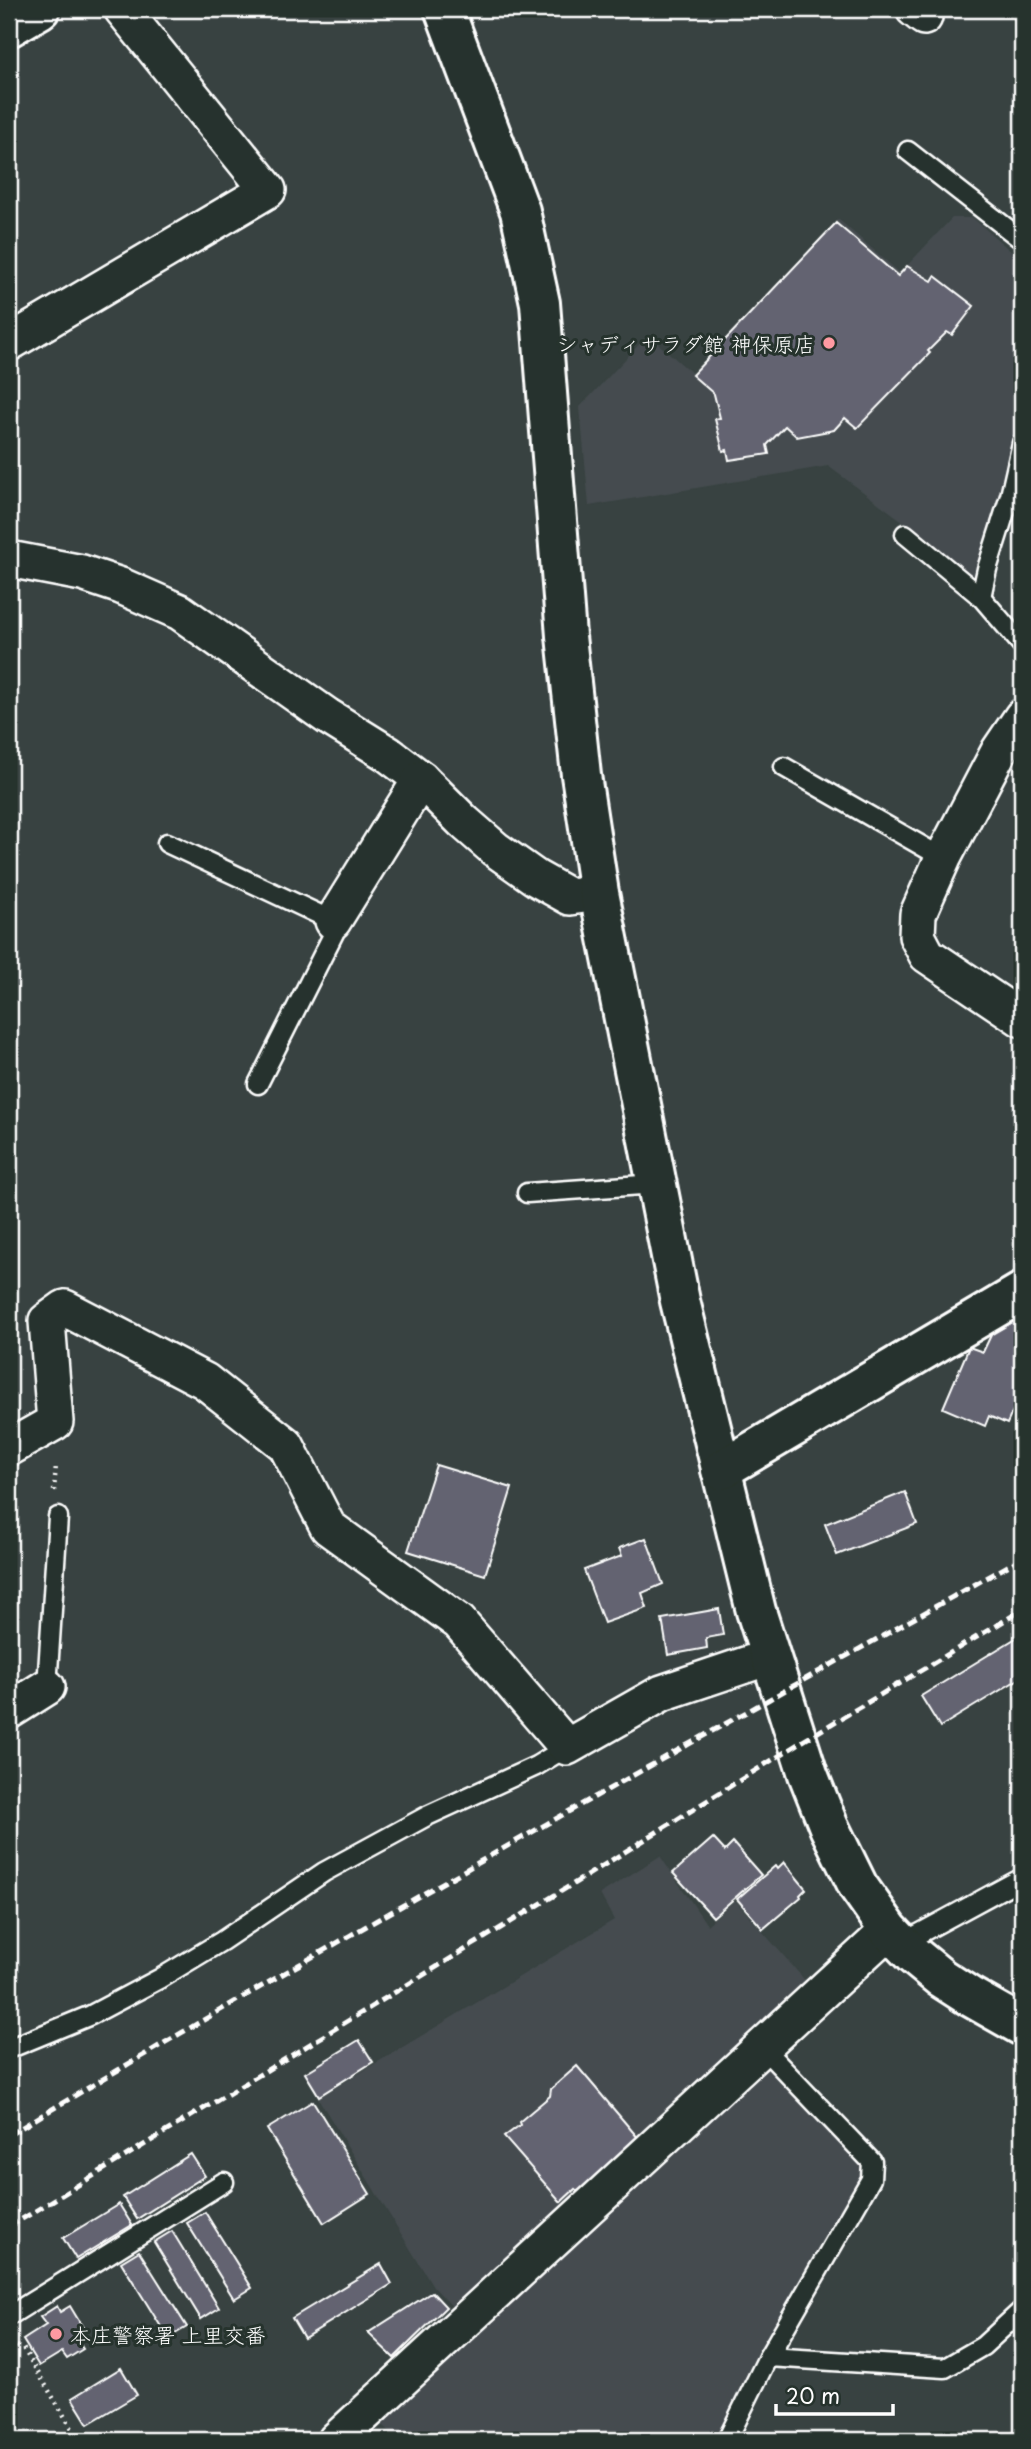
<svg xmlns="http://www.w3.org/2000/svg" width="1031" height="2449" viewBox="0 0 1031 2449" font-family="'Playpen Sans','Klee One',sans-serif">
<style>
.built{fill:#454c4f}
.building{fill:#636471;stroke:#fff;stroke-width:2}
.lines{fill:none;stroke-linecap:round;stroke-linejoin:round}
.service-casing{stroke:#fff;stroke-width:23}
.minor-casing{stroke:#fff;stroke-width:40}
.tertiary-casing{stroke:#fff;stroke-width:44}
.path{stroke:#fff;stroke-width:4.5;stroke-dasharray:2 5;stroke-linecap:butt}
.service{stroke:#26332d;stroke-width:18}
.minor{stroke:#26332d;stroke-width:35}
.tertiary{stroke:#26332d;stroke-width:38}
.rail{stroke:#fff;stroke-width:5;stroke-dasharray:10 5;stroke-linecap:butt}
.poi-dot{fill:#ff9aa2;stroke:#26332d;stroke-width:2.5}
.labels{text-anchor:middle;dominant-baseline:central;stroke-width:6;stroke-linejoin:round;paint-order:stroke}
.poi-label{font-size:21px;fill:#fff;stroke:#26332d;text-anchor:end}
</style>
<rect width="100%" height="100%" fill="#384241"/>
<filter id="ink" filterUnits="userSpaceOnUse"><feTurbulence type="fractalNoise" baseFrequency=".0143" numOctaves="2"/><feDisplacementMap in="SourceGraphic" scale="14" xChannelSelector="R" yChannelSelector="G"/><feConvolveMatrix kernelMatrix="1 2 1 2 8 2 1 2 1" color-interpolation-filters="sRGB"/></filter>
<g filter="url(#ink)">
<g class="built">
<polygon points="952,218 973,218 1022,261 1022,418 1004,496 976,583 904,522 828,466 589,506 580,407 648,335 693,374 838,219 900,273"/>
<polygon points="660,1856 707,1925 735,1900 809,1985 745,2044 861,2164 861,2175 766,2338 717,2440 400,2440 378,2421 475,2331 433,2286 318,2098 614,1920 600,1894"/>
</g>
<g class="building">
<polygon points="836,223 898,276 907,266 932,281 935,276 974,306 952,335 947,332 928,351 930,353 857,428 845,418 834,430 797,437 785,426 767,445 769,454 729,460 727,450 723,451 715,419 720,418 714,394 692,375"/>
<polygon points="1022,1317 1022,1390 1007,1424 989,1416 985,1426 943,1408 969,1347 983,1352 992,1333"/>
<polygon points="436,1465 512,1488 485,1575 408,1551"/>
<polygon points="905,1492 917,1524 837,1555 825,1524"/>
<polygon points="646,1538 663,1584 642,1593 647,1608 604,1623 584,1570 622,1556 619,1548"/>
<polygon points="719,1609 723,1635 706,1638 707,1648 668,1655 662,1619"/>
<polygon points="1021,1635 1022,1677 940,1727 921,1696"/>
<polygon points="713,1838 725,1851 733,1843 761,1875 713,1917 673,1873"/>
<polygon points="784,1862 806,1889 800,1895 801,1897 763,1929 737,1899 775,1866 777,1869"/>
<polygon points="359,2040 373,2062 319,2096 305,2073"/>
<polygon points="577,2066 639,2139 578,2192 575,2189 561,2202 504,2137 520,2125 519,2122 550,2096 551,2089"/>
<polygon points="313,2101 370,2194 324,2223 267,2129"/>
<polygon points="191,2154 205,2176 137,2219 123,2197"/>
<polygon points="119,2204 132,2225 76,2259 63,2238"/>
<polygon points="205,2212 252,2288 234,2299 187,2223"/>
<polygon points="172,2231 219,2308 201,2319 154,2242"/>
<polygon points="139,2251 187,2327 168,2338 121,2262"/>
<polygon points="381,2264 392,2284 304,2338 292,2318"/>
<polygon points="432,2292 446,2307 394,2358 368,2333"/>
<polygon points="57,2306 60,2312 70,2306 85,2331 75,2337 83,2349 67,2359 62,2352 39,2366 23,2340 46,2325 40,2317"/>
<polygon points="121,2368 137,2395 88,2424 72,2398"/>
</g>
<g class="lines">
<defs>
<g id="service">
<polyline points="908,151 1022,240"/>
<polyline points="905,534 981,597 1022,645"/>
<polyline points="981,597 987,569 1010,496 1022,443"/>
<polyline points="784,767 943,858"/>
<polyline points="167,843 333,921 334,933 258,1084"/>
<polyline points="527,1193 656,1184"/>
<polyline points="47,1687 58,1517"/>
<polyline points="902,1943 1022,1878"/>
<polyline points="13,2047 91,2015 159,1979 222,1941 324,1872 427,1816 536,1766 567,1747"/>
<polyline points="763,2048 872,2162 871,2179 768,2357"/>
<polyline points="9,2316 224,2182"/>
<polyline points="727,2440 768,2357 945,2368 983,2346 1022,2310"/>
</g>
<g id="minor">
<polyline points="914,9 924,17"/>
<polyline points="9,343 268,190 122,9"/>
<polyline points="9,559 82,573 121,586 180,612 327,716 388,754 421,779 464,822 495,849 536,878 570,897 599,893"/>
<polyline points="1022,717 999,751 943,858 918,914 917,936 927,955 1022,1019"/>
<polyline points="333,921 421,779"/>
<polyline points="9,1448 55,1422 47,1321 65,1308 205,1381 286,1445 328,1527 459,1622 567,1747 662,1693 769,1657"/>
<polyline points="9,1711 47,1687"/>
<polyline points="336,2440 889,1930"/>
</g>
<g id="tertiary">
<polyline points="444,9 520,211 540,303 566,636 581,775 599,893 680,1301 756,1611 808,1774 829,1827 858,1886 889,1930 913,1955 941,1978 969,1996 1022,2026"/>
<polyline points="9,27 40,9"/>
<polyline points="721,1470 1022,1292"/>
</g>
</defs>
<use href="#service" class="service-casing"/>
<use href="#minor" class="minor-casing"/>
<use href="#tertiary" class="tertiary-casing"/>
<g class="path">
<polyline points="54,1491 56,1465"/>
<polyline points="17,2346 23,2348 79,2440"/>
</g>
<use href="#service" class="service"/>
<use href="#minor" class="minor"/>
<use href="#tertiary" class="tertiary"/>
<g class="rail">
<path d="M9,2135C342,1935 683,1748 1022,1558"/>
<polyline points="9,2227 583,1878 798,1744 1022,1610"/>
</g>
</g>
</g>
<g class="poi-dot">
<circle cx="829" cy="343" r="7"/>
<circle cx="56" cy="2334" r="7"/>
</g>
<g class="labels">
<g class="poi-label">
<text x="815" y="343">シャディサラダ館 神保原店</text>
<text x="70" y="2334" text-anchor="start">本庄警察署 上里交番</text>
</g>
</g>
<rect width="1031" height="2449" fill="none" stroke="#26332d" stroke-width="35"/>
<rect x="18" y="18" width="996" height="2414" fill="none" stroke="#fff" stroke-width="2.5" filter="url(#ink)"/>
<path d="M776 2404v10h117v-10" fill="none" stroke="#ffffff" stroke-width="3.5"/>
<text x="786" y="2404" font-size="21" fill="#ffffff" stroke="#26332d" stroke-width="5" paint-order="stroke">20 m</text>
</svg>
